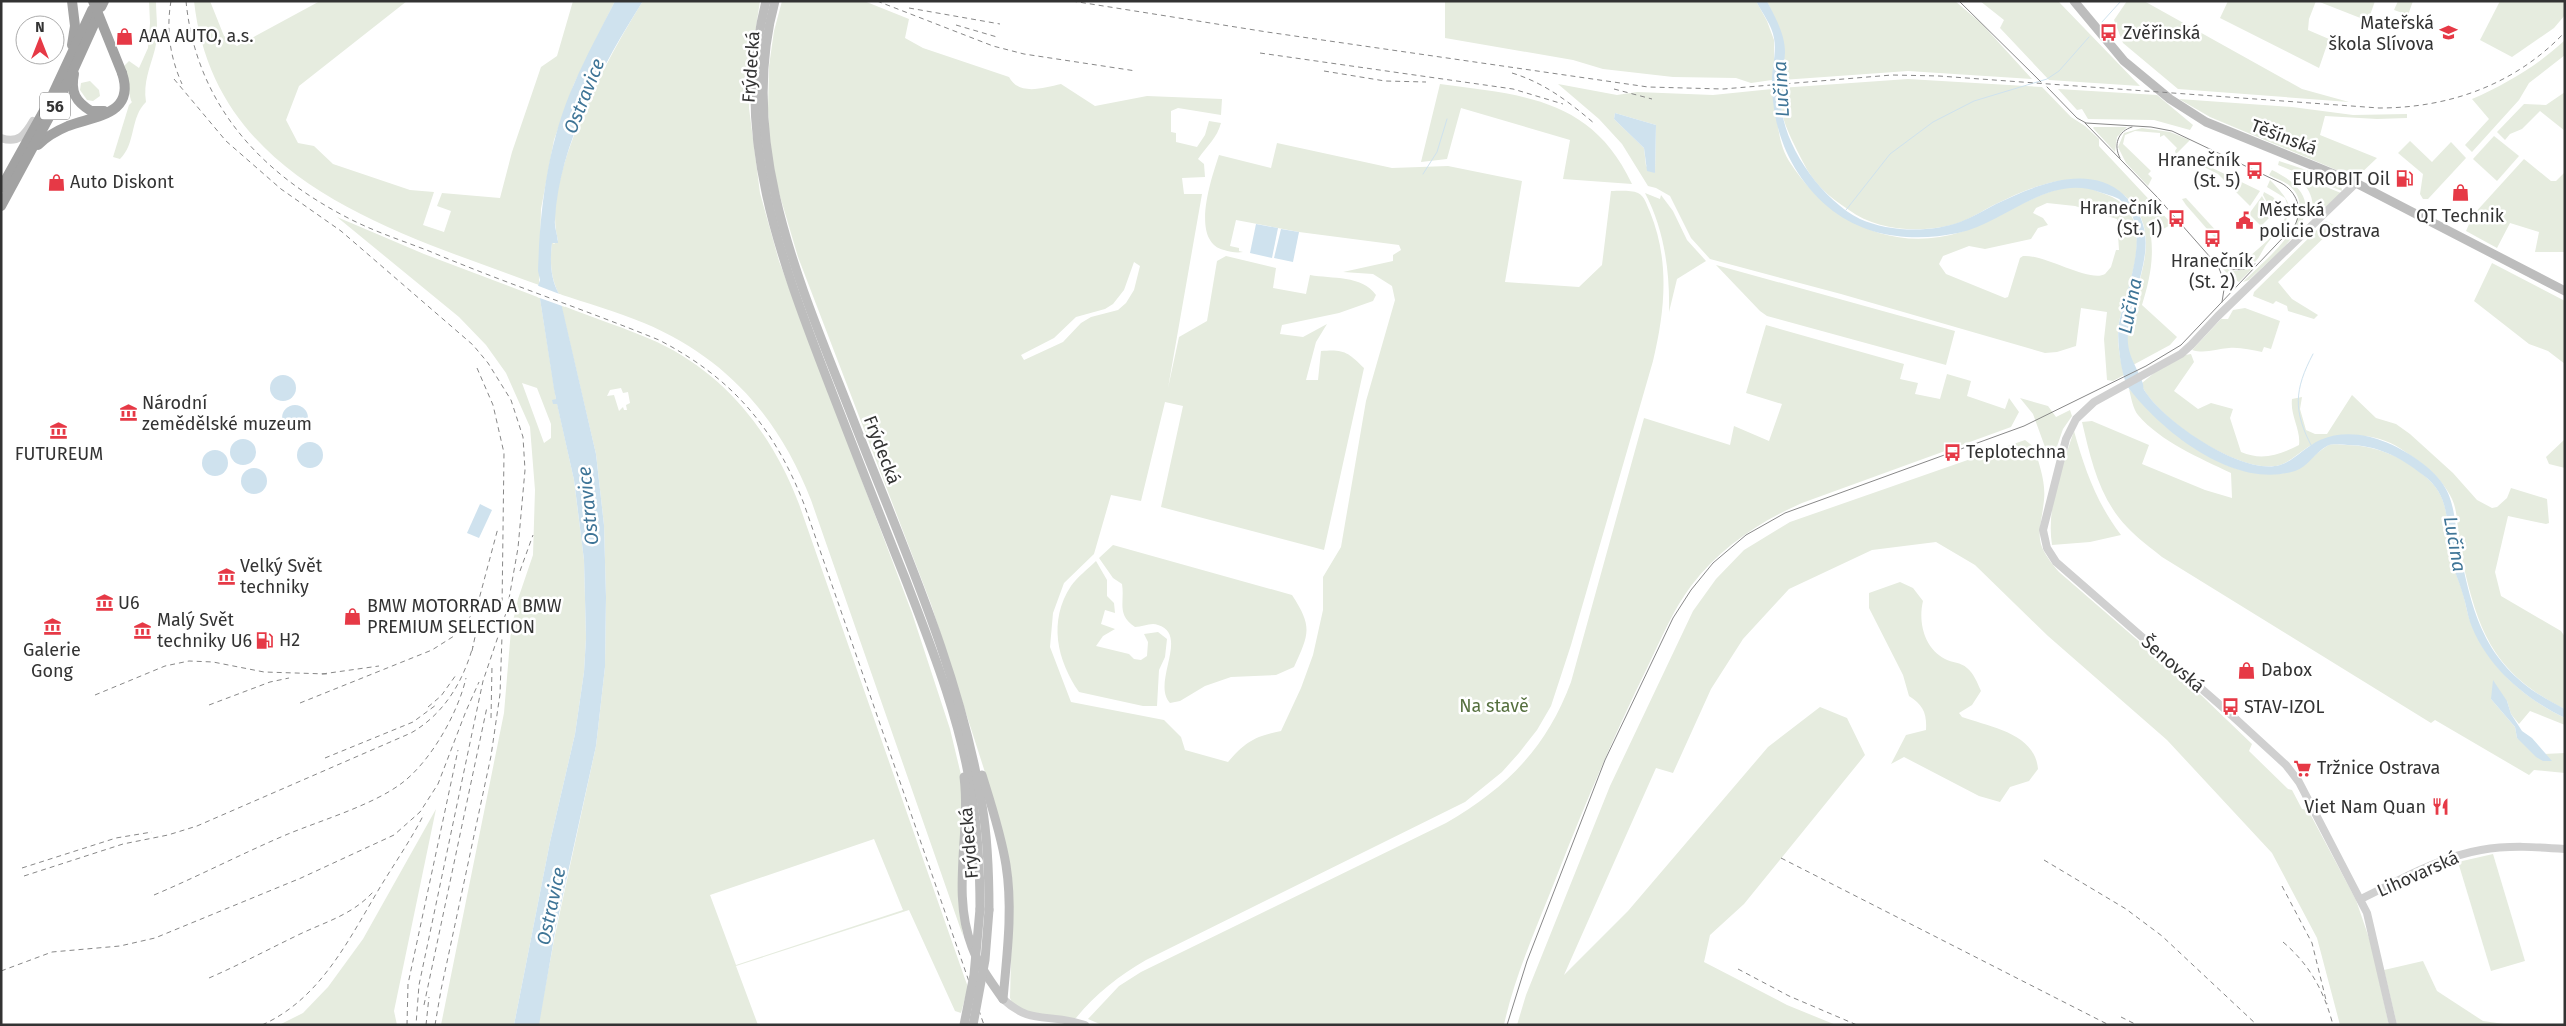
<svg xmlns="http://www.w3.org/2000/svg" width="2566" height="1026" viewBox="0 0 2566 1026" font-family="'Fira Sans',sans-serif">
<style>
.green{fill:#e6ecdf;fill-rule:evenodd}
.water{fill:#cfe2ee}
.pier{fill:#fff}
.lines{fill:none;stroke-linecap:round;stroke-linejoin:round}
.stream{stroke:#cfe2ee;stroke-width:1}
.tertiary{stroke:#d0d0d0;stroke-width:8}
.secondary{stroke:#bdbdbd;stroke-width:9}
.trunk{stroke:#a2a2a2;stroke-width:10}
.tram{stroke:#888;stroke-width:1}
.rail{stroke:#888;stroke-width:1;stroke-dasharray:5 4;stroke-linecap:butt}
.secondary-bridge{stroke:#bdbdbd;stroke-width:9}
.trunk-bridge{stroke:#a2a2a2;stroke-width:10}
.labels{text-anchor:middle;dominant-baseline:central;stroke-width:5;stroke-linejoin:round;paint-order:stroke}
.shield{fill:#fff;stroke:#707070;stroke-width:1}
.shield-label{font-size:16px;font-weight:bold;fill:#333}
.poi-label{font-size:18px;fill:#333;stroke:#fff;text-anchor:start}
.street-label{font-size:18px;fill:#333;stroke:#fff}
.park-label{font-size:18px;fill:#56703f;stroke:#fff}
.water-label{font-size:19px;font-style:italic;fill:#3f7597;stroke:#fff}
</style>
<rect width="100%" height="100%" fill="#fff"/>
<g class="green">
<path d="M149,1H156C156,16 159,34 155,49C150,68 143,82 146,102C130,117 136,144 120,159L113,157L129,105L132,102C129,99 128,75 124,66L129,61L139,68L148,48L150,23Z"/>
<path d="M194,1H210L224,36L237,46L320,1H407L299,86L286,120L298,143L314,146L333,164L410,190L434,192L423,225L444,232L451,211L437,206L442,193L500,198L512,152L541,67L557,56L573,1H615L574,84L554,140L541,209L539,285C393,231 214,182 194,1Z"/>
<path d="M643,1H760L750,66L749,108L760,193L779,261L912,613L950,729L962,779L959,898L963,936L811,500C779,418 727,358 644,323C615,311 587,303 559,294C550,277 550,260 552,242L554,244L558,240C540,180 610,53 643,1Z"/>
<path d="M782,1H864L909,19L905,38L923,48L1009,77C1019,96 1043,88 1061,84L1095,106L1147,96L1222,99L1221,115L1178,108L1171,111V132L1176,133V142L1197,147L1205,135L1209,121L1221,123C1217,138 1207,146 1198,159L1204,164L1205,177L1182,178L1184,194H1202L1168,388L1179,337L1207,321L1217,261L1226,256L1276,268L1273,288L1306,294L1310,275C1332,279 1362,275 1376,295L1373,301L1339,313L1282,325L1280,334L1303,337L1327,324L1316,342L1306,380H1318L1321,351C1344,349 1348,352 1364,368L1324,550L1161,507L1183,406L1165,402L1141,501L1111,495L1094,554L1064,583L1053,613L1050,647L1071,702L1164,720L1181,737L1185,750L1228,762C1245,742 1255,736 1281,731L1301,688L1313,655L1323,610V577L1341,547L1366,401L1395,300L1392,286L1373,274L1343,272L1393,261V255L1401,250L1399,245L1299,232L1236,220L1230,246L1239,248V251L1243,252C1237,253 1230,252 1224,250C1189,241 1212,177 1219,155L1271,168L1277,143L1392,168L1448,166L1522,181L1505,282L1579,287L1602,265L1611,191C1619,191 1631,190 1638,193C1645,196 1647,206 1650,212C1670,261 1665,311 1653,361L1571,645L1551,706L1537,730L1519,753L1502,772L1465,802L1146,960C1119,976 1096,993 1076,1018H1050L1015,1010L1010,998L1012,922L991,791L931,604L798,257L777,186L770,147L768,109L769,66L774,31ZM1134,262L1140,266L1134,290L1126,303L1118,310L1091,317L1081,323L1063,342L1024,360L1021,355L1054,338L1076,317L1105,309L1113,304L1124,290Z"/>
<polygon points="1445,1 1756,1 1767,21 1774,40 1774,76 1772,80 1751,83 1736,78 1673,77 1603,69 1573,60 1445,38"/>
<path d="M1767,1H1955L1981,23L2032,79L1908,71L1782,80C1787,44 1781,33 1767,1Z"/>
<polygon points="1980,1 2058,1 2140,86 2049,80 2000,28 2004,20"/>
<polygon points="2127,1 2144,1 2302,89 2349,102 2178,89 2123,43 2114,20"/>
<polygon points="2228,1 2316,1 2309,19 2308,30 2329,39 2319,68 2220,18"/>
<polygon points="2317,1 2375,1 2368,21"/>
<polygon points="2398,1 2413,1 2408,15 2394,10"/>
<polygon points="2500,1 2565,1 2565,15 2554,28 2512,57 2480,40"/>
<path d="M2565,40V55L2529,83L2519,100L2472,152L2465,145L2489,119L2472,99C2506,84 2537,66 2565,40Z"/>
<path d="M1908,79L2042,87L2071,117L2085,126L2099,139V146L2172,224L2151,236C2154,261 2149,282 2142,305L2177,337L2170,345L2133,365C2106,316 2180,246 2125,196C2088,164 2036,184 1998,203C1985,209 1974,217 1961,222C1926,234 1879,232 1849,210C1829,197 1813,183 1803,162C1791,137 1778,117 1780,88Z"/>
<polygon points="90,81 99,90 100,96 93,101 87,100 80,90 81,83"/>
<path d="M1440,84C1523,95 1592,98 1632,184L1563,179L1570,140L1461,108L1447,159L1421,162Z"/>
<path d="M1558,84L1617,95L1637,92L1713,95L1772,89C1779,112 1775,138 1789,161C1826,220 1892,254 1961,232C1993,222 2057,178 2088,187C2093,189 2098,192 2102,193C2117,198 2126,204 2133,219C2145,250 2126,291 2119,322C2116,339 2120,358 2124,375L2113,381L2107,380L2104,339L2107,312L2081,308L2076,346L2057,352L2045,353L1841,294L1710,259L1691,238L1670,196L1656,188L1648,186L1622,144L1599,119ZM1615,113L1656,125L1655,173L1646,166L1644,148L1614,119ZM2047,203L2075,206L2117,219L2119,250H2116L2111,267L2105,274C2090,283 2044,254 2023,256L2020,258L2008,297L2005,298L1946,274L1939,264L1943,256L1969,246L1985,249L2031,239L2038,228L2048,225L2043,218L2033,213L2036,208Z"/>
<polygon points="2058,89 2157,95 2193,125 2190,130 2154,120 2088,119 2082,109 2077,110"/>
<polygon points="2565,92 2565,131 2540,111 2522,129 2510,134 2505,140 2497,132 2524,104 2546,105"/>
<polygon points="2179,99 2292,107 2353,115 2407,114 2407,118 2377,119 2325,116 2320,135 2377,158 2357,177 2351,176 2210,117"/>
<polygon points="2094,127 2127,127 2117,137 2115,152 2093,128"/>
<polygon points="2142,128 2170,132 2190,140 2176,154 2175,151 2177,148 2164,135 2160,137 2160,133 2135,131 2125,135 2123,144 2151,171 2148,174 2152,178 2148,186 2126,163 2118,147 2124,133"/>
<polygon points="2494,136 2519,156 2497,181 2473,159"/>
<polygon points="2410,141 2432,162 2451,142 2466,158 2428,199 2423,199 2420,194 2423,174 2398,153"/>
<polygon points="2524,159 2551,181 2556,181 2565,172 2565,252 2535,252 2539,232 2510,223 2497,248 2466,231 2473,215"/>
<polygon points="2279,161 2336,180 2341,185 2342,191 2278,165"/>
<polygon points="2204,164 2260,191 2250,206 2218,174 2204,167"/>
<path d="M2272,170C2344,205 2283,247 2249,280L2243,282C2263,261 2323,217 2290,186C2284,181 2276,179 2269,175Z"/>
<path d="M2289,172L2341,193L2312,219C2316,198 2308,183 2289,172Z"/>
<path d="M2270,180C2303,213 2289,215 2266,245C2262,251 2260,257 2255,262L2249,257C2264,243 2296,221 2285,198L2267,187Z"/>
<polygon points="2264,192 2273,197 2278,203 2277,211 2274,215 2263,195"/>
<path d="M1645,193L1660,199L1661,195L1673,211L1687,240L1706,261L1677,279L1669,312C1670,271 1664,229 1645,193Z"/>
<polygon points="2262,196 2272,215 2261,226 2249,214"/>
<polygon points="2186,198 2219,234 2215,238 2186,205 2182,199"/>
<path d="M337,217L424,254L540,298L541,305L556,399L554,404L557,403L574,480L584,560L586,638L584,672L575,734L550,842L514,1025H441L504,713L511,630L518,599L533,555L535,490L530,427L506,373L486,345L459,317ZM522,383L537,388L551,424V438L544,443Z"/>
<polygon points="2326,221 2336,226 2278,282 2292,299 2318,315 2314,319 2288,311 2287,306 2276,301 2273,304 2253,296 2254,292"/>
<polygon points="2492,263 2565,301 2565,364 2548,351 2529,344 2474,301"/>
<polygon points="1716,265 1955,331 1946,365 1767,316 1760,311"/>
<polygon points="2255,266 2239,282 2232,278 2222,268 2237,271"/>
<path d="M561,305C593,318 626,328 657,342C727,375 772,434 799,504L965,979L968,987L961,1013L955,1011L909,910L736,966L758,1025H538L555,935L596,746L605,667L606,597L604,525L596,454ZM621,388L623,393L628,392L630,403L626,405L627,410H624L623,407L619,411L614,395L607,396L610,390ZM874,839L903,910L736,965L710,895Z"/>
<path d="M2245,308L2280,321L2271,349L2264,347L2262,352C2251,350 2240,347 2229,348C2216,349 2205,354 2192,350L2221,319H2228L2233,310Z"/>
<path d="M1766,325L1904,364L1900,379L1918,383L1915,394L1940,399L1947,374L1971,381L1967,396L2005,409L2009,398L2019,412L2011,427L1802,503C1759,522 1721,547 1691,586C1673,610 1661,639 1648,666C1614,735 1584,806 1556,878C1538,924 1514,977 1504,1025H1102L1088,1019L1119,986L1141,972L1446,823C1506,788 1546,749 1571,682L1644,418L1730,445L1734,426L1769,441L1782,404L1746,393Z"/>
<path d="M2191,354L2194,362L2174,391L2198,409L2211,403L2233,409L2230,418L2241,452C2262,461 2279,455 2299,445C2301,429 2290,416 2292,399L2302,397L2300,409L2306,430L2315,434H2327L2352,395L2376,418L2396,424L2410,434L2453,473L2477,500L2492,508L2497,507L2507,498L2511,488L2547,499L2549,523L2546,524L2508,516L2495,572L2501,596L2561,631L2565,637V709C2490,672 2477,627 2460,550C2457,534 2459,514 2452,499C2441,476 2421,462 2401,449C2375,431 2335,432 2308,447C2297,454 2288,464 2276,466C2237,472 2161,421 2143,388L2142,383L2154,373L2185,355Z"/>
<path d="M2129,389C2169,427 2209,472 2268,474C2301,475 2302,463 2327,446C2332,443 2340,445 2345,445C2376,445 2404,457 2427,478C2451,499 2446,524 2450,551C2452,568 2459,579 2463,594C2466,604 2467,614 2471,623C2488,667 2524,698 2565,718V725L2530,711L2519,724L2511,714L2507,701L2491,699L2515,727L2517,738L2550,758L2544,754L2565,753V773L2534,770L2529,775L2435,720L2431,723L2162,557C2151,548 2137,538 2127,527C2099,498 2091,460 2082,422L2092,421L2149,445L2142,464L2205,490L2232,498L2231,473C2200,458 2161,442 2138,415C2133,409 2131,397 2129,389Z"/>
<polygon points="2020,398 2048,406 2056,417 2070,410 2072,416 2063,429 2053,458 2049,458 2033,414"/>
<path d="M2074,431C2085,470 2096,502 2121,535L2090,542L2052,545C2046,507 2062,467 2074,431Z"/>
<polygon points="2565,439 2565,468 2549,464 2546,457"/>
<path d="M2025,440L2034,447C2039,464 2046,482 2044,500C2040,537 2032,540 2059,572L2202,696L2252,744L2249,751L2288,789L2292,790L2302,809L2308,810L2356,900L2371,944L2389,1025H2340L2317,938L2272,853L2167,740L2048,636L1975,565L1936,542L1872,550L1789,589L1743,639L1711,689L1673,773L1656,768L1564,975L1628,911L1768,747L1820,707L1847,718L1865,755L1744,904L1710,935L1704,962L1787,1005L1836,1025H1517L1526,995L1610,786L1693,611L1716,579L1744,550L1790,522Z"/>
<path d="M1113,545L1292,595C1313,627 1309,634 1294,667L1276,675L1231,677L1205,686L1180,701L1170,703C1151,683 1190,635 1158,625C1151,622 1143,627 1135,627C1116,614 1125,602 1122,584L1113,578L1099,558Z"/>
<path d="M1096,561L1107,580V596L1114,603L1115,613L1105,610L1101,624L1115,629L1103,636L1096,646L1129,654L1134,659L1141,660L1147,656L1148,642L1144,634L1158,632L1167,639L1165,657L1159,670L1157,706H1143L1079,692C1057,660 1048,621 1071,586C1077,577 1088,569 1096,561Z"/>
<path d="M1900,582L1913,588L1923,601C1918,622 1924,648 1945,659C1952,663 1961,662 1967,668C1974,674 1977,682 1981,691L1972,705L1959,713L1962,717C1990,727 2035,733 2038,769L2029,781L2010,787L2000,802L1979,796L1904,757L1891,764L1906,735L1926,730C1927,713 1923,705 1909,696L1903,675L1869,608V593Z"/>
<polygon points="436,809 394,1011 397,1025 279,1025 303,1013 328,987 363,939"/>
<polygon points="2493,854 2525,961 2491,971 2458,862"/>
<polygon points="2423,961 2437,991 2483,1021 2511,1025 2397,1025 2384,970"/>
</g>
<g class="water">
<path d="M615,1H643C603,64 559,144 555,220C554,228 558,235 558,243H552C550,260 550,278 559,294L596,454L604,525L606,597L605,667L596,746L556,927L539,1025H514L550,842L575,734L584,672L586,638L584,560L574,480L557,404H553L552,400L556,399L554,389L538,286L540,280L538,271C540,207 548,142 574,84C586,56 601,29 615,1Z"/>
<path d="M1756,1H1767C1775,17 1785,34 1785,52C1784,73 1778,92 1782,112C1788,152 1824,201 1860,219C1889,232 1930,233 1960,222C1973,217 1984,210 1996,204C2033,186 2089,162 2124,195C2168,236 2132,283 2128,330C2126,354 2134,361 2142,381C2145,389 2141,386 2147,394C2167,423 2243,476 2280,465C2294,461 2306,446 2320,440C2355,425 2394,442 2422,463C2456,489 2452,508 2459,546C2474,625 2489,672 2565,709V718C2524,698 2486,666 2470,622C2467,613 2466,604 2463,595C2459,579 2451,566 2449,549C2447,520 2449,494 2423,475C2400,457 2377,445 2348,445C2342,445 2333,443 2327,446C2315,452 2308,467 2295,471C2235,490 2164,433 2130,390C2125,384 2123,373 2121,364C2119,351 2117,336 2119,323C2126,289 2155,226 2119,199C2114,196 2105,194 2099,192C2049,173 2005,223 1958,233C1915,242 1869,238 1833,211C1793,180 1773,134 1772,86C1771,71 1777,53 1774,38C1772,25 1762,13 1756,1Z"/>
<polygon points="1615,113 1656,125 1655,173 1647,171 1644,148 1614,119"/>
<polygon points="1256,224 1278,228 1272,258 1250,253"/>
<polygon points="1281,229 1299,232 1293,262 1274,258"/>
<circle cx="283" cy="388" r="13"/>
<circle cx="295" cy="418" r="13"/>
<circle cx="243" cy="452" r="13"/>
<circle cx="310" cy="455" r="13"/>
<circle cx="215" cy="463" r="13"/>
<circle cx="254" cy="481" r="13"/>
<polygon points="480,504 492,510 479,538 467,533"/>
<polygon points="2493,680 2507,701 2511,714 2522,731 2532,738 2552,761 2543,761 2536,757 2517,738 2515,727 2491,699"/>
</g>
<polygon class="pier" points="536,285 562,295 565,307 537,297"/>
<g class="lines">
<g class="stream">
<polyline points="2102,22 2121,1"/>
<polyline points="1423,174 1437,152 1447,119"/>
<polyline points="1846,210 1890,154 1933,122 1974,101 2047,79 2059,71 2089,37"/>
<path d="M2312,447C2293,411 2294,390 2313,354"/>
</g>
<g class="tertiary">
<path d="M1,138C18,144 25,135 33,121"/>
<polyline points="2356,183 2218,316 2191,345 2181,354 2094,402 2076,419 2066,439 2043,530 2047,548 2056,562 2227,711 2286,765 2299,782 2367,913 2393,1025"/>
<path d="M2361,899C2398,881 2439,857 2481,850C2509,845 2537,847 2565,849"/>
<path d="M1003,999C1032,1026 1046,1012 1085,1025"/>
</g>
<g class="secondary">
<path d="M766,1C731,137 784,267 832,392C856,454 880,516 905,578C932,648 961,721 972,796C978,833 980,871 980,909"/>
<path d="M775,1C736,143 800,284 851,414C900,541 960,670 982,805C988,840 989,875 989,910"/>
<polyline points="2074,1 2124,61 2170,99 2206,122 2356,183 2565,291"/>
<path d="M982,775C991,804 1001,834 1006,865C1013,909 1007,954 1003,999"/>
<path d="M964,777C971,833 951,892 972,947C979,966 991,982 1003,999"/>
</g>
<g class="trunk">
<polyline points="101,7 104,1"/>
<polyline points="72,45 75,26 72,1"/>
<path d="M74,74C70,92 76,102 91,111H104"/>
<path d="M38,145C47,136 56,131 68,126C94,116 136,115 122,73"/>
<polyline points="1,188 50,100 92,10"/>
<polyline points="1,206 67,84 96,20"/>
</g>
<g class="tram">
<polyline points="1959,1 2041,82"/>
<polyline points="2085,123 2158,198 2218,266 2225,283 2222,302"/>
<path d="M2120,158C2113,145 2118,131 2132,127"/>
<path d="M2216,261C2228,271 2242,273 2255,264"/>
<path d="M1507,1025L1527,961L1605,760L1673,618L1691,590L1713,563L1746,535L1785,513L2024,426L2146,366L2181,345L2295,225C2303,209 2297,192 2281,183L2172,131L2151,127L2086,123L2077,118L2047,87"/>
</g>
<g class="rail">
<path d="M171,1C166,30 170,57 182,84"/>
<path d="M186,1C196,105 262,175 352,220C376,232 403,241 429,251C505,283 583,309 659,340C732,378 774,427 804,504L984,1025"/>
<polyline points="877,1 993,46 1024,54 1136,71"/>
<path d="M1072,1L1267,32L1648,87L1723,89L1892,75L1939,76L2379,108C2450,108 2516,84 2565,32"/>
<polyline points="909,8 1000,24"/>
<polyline points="956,25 997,37"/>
<polyline points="1260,53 1513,89 1563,104"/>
<polyline points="1324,71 1385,81 1426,82"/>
<path d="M1512,73C1545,83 1569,102 1595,124"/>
<polyline points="174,79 226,141 281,189 341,231 473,345 488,363 511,400 523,437 525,470 518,548 507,610 483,681 419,985 416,1025"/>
<polyline points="1614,89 1652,99"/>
<polyline points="477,368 493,405 504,453 502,609"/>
<polyline points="520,571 533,535"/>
<polyline points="472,651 478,623"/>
<polyline points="322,674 379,666"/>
<polyline points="95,695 165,666 189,661 213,662 264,672 327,674"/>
<polyline points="300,703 432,650 454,636 467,622 478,603 498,528"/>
<polyline points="209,705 270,682 289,678"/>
<polyline points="428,707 441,696 456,675"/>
<polyline points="491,718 492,666"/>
<polyline points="325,758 413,722 436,705"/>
<polyline points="1781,858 2109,1025"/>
<polyline points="2044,860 2126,909 2162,936 2257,1025"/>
<polyline points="22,868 116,838 152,832"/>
<path d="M24,876L123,844L168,835L197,826L411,733C444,714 463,682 473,646"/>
<polyline points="2282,886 2312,943 2327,1004"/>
<path d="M154,895C199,876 243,853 288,834C322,820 373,805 402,783C431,761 458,713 466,678"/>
<path d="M2283,942C2310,965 2324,991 2333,1025"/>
<polyline points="1738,969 1789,996 1857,1025"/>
<polyline points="1,971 52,952 120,946 155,938 301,878 394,835 420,812 438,784 466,711 479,682"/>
<path d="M209,978C239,965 267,950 296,936C324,922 351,916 373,892"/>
<polyline points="424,1005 487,707"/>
<polyline points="2121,1017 2137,1025"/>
<path d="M262,1025C320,999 348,941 379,889C394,864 411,840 424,814"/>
<polyline points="407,1025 408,984 458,750"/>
<polyline points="426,1025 429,997"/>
<polyline points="435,1025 441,990 491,756 500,694 502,636"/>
</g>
<g class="secondary-bridge">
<polyline points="964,1025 974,975 980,909"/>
<polyline points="973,1025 985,960 989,910"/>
</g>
<polyline class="trunk-bridge" points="93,1 122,73"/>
</g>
<defs>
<symbol id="bus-bare" viewBox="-9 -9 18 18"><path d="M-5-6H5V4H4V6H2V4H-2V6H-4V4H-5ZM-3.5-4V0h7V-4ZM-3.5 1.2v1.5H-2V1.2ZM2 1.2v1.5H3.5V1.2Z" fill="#e63946" stroke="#fff" stroke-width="2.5" paint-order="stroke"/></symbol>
<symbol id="school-bare" viewBox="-9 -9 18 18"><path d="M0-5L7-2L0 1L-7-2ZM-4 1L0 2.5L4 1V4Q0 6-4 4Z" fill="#e63946" stroke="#fff" stroke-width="2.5" paint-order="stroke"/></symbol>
<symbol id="shop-bare" viewBox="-9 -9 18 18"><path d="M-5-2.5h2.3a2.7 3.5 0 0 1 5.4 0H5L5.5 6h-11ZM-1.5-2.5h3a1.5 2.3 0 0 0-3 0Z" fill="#e63946" stroke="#fff" stroke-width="2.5" paint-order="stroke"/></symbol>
<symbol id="fuel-bare" viewBox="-9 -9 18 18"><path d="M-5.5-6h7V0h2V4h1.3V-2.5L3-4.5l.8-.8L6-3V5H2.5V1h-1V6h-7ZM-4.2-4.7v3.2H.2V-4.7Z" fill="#e63946" stroke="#fff" stroke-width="2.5" paint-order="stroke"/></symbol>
<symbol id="civic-bare" viewBox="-9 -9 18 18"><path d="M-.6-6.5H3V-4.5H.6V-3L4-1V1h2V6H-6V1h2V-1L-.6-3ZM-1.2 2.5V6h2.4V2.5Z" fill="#e63946" stroke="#fff" stroke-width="2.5" paint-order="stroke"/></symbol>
<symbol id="museum-bare" viewBox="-9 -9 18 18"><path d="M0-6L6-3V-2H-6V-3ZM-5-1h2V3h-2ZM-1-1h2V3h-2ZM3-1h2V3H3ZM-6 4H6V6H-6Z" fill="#e63946" stroke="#fff" stroke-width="2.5" paint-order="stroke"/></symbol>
<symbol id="supermarket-bare" viewBox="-9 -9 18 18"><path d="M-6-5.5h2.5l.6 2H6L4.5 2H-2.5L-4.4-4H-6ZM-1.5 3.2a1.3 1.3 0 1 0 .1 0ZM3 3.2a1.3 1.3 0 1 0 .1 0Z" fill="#e63946" stroke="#fff" stroke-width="2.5" paint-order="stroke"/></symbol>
<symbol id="restaurant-bare" viewBox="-9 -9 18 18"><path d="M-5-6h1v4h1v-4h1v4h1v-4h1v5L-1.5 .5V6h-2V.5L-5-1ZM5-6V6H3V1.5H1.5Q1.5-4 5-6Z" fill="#e63946" stroke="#fff" stroke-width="2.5" paint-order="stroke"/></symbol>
</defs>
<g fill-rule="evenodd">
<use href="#bus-bare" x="2096" y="20" width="25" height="25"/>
<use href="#school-bare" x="2436" y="20" width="25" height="25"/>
<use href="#shop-bare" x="112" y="24" width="25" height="25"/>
<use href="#bus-bare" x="2242" y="158" width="25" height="25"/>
<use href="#fuel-bare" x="2392" y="166" width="25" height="25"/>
<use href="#shop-bare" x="44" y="170" width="25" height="25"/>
<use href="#shop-bare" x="2448" y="180" width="25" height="25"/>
<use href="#bus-bare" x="2164" y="206" width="25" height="25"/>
<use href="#civic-bare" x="2232" y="208" width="25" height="25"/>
<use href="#bus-bare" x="2200" y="226" width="25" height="25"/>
<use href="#museum-bare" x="116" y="400" width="25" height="25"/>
<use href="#museum-bare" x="46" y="418" width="25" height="25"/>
<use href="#bus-bare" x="1940" y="440" width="25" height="25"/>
<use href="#museum-bare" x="214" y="564" width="25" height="25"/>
<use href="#museum-bare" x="92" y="590" width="25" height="25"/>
<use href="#shop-bare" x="340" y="604" width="25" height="25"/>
<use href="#museum-bare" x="40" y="614" width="25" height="25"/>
<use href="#museum-bare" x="130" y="618" width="25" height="25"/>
<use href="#fuel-bare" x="252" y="628" width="25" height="25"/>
<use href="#shop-bare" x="2234" y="658" width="25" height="25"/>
<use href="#bus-bare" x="2218" y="694" width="25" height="25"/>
<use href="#supermarket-bare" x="2290" y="756" width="25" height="25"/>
<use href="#restaurant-bare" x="2428" y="794" width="25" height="25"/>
</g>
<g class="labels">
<rect class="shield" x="40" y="92.5" width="30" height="27" rx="4"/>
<g class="shield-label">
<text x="55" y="106">56</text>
</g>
<g class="poi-label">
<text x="2434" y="23" text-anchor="end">Mateřská<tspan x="2434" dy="21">škola Slívova</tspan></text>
<text x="2123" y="33">Zvěřinská</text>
<text x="139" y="36">AAA AUTO, a.s.</text>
<text x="2240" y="160" text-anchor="end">Hranečník<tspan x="2240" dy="21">(St. 5)</tspan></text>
<text x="2390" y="179" text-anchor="end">EUROBIT Oil</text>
<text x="70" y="182">Auto Diskont</text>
<text x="2162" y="208" text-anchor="end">Hranečník<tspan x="2162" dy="21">(St. 1)</tspan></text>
<text x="2259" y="210">Městská<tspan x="2259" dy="21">policie Ostrava</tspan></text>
<text x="2460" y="216" text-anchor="middle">QT Technik</text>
<text x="2212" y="261" text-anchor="middle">Hranečník<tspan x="2212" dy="21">(St. 2)</tspan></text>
<text x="142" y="403">Národní<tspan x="142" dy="21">zemědělské muzeum</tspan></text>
<text x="1966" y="452">Teplotechna</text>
<text x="59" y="454" text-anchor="middle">FUTUREUM</text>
<text x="240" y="566">Velký Svět<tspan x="240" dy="21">techniky</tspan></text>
<text x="118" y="603">U6</text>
<text x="367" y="606">BMW MOTORRAD A BMW<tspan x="367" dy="21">PREMIUM SELECTION</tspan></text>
<text x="157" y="620">Malý Svět<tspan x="157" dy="21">techniky U6</tspan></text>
<text x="279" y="640">H2</text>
<text x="52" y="650" text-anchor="middle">Galerie<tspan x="52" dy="21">Gong</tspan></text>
<text x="2261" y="670">Dabox</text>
<text x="2244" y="707">STAV-IZOL</text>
<text x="2317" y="768">Tržnice Ostrava</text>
<text x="2426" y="807" text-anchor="end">Viet Nam Quan</text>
</g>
<g class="street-label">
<text transform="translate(751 67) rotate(-86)">Frýdecká</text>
<text transform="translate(2284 137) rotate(21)">Těšínská</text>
<text transform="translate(882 450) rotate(69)">Frýdecká</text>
<text transform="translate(2173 664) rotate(41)">Šenovská</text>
<text transform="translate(969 843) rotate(-95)">Frýdecká</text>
<text transform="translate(2418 874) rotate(-24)">Lihovarská</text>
</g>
<g class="park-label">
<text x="1494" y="706">Na stavě</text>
</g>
<g class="water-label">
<text transform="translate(1781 89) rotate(-93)">Lučina</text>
<text transform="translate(584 96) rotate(-68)">Ostravice</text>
<text transform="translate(2130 306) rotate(-79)">Lučina</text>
<text transform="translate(588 506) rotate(-96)">Ostravice</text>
<text transform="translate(2455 544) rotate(80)">Lučina</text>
<text transform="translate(551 906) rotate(-78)">Ostravice</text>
</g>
</g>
<rect width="2566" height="1026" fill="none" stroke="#333333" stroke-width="5"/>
<g transform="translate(40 40)"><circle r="24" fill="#ffffff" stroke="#adadad"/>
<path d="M0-4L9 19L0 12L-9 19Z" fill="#e63946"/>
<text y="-8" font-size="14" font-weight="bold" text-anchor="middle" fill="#333333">N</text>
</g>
</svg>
